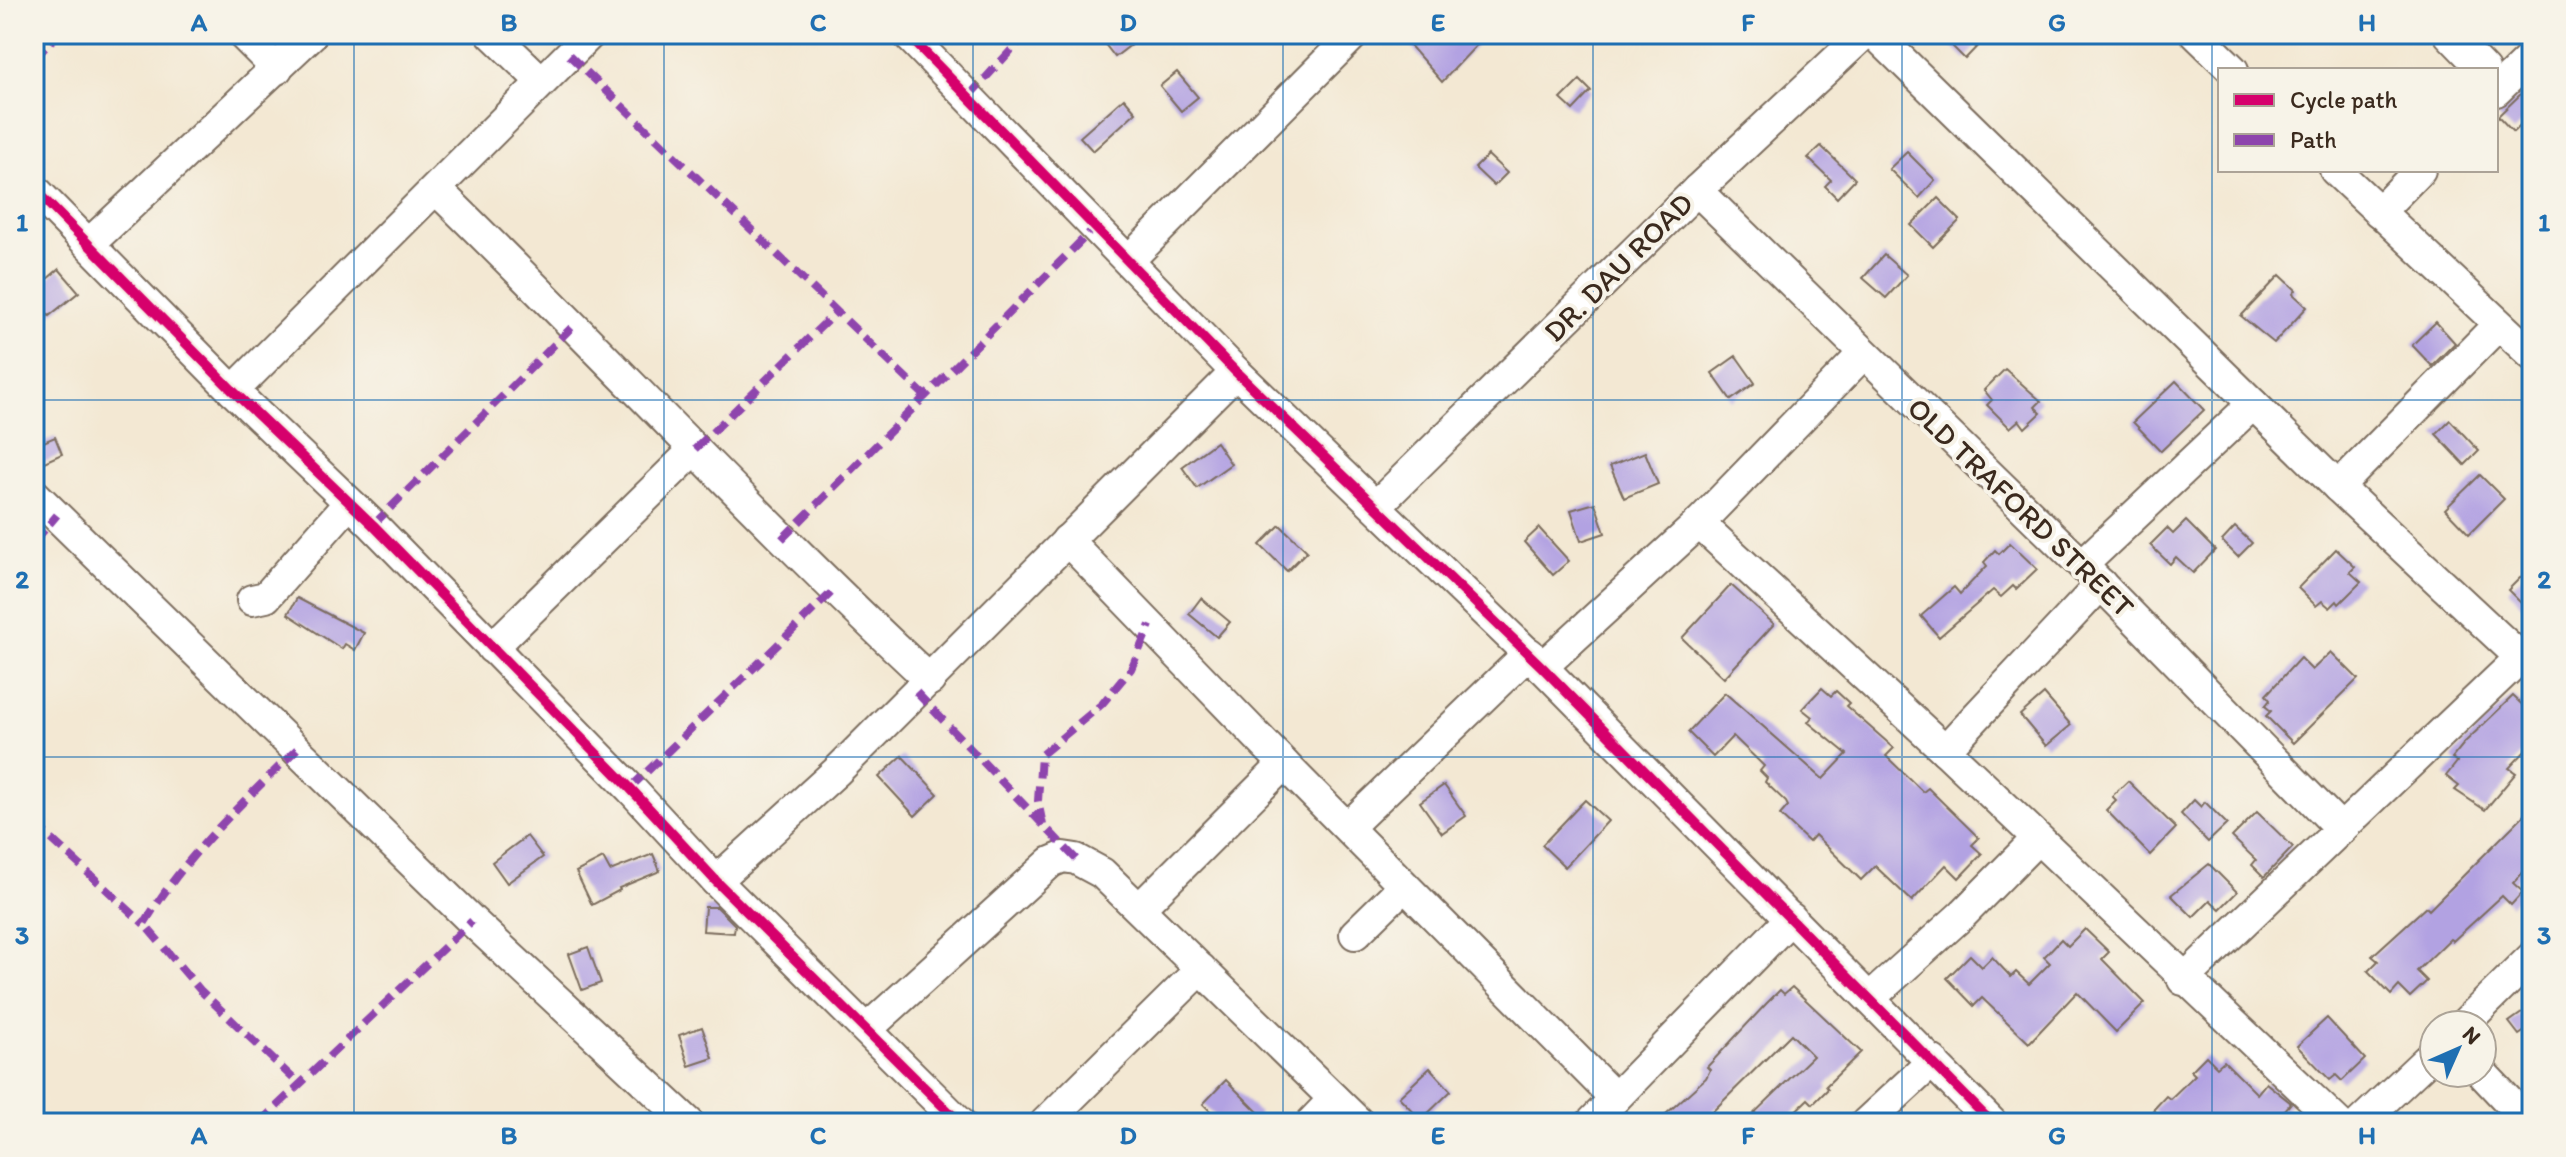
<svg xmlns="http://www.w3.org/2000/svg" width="2566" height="1157" viewBox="0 0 2566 1157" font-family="Itim,sans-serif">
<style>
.building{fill:#b2a2e2}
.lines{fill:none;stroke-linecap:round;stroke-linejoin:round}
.minor-casing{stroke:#7b6c5d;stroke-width:34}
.minor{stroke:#fff;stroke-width:30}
.quiet{stroke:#8e44ad;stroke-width:8;stroke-dasharray:16 8;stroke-linecap:butt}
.cycleway-casing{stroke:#f7f3e8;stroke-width:15}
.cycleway{stroke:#d6006c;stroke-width:10}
.grid{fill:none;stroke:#1f6fb2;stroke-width:2;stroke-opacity:0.55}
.labels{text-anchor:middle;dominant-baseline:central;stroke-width:8;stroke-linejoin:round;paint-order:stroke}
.street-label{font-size:30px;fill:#3b2a1e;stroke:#f7f3e8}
.neatline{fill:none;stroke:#1f6fb2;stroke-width:3}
.grid-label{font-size:26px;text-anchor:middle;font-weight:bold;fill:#1f6fb2}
</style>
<rect width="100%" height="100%" fill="#f7f3e8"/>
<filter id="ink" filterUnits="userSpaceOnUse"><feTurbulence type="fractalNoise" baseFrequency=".0125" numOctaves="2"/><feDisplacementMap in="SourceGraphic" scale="16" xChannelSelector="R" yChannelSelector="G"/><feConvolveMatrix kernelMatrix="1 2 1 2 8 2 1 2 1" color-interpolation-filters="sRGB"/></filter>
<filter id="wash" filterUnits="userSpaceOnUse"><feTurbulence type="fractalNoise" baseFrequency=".006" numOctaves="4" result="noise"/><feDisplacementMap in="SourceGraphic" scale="32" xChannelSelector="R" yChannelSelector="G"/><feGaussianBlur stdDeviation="1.8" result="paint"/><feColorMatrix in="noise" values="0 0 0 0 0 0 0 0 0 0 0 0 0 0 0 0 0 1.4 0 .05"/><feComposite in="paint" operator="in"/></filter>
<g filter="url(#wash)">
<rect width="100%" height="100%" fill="#f3e8d3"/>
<g id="blocks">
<g class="building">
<polygon points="1097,34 1145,34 1115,57"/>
<polygon points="1400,34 1487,34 1442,82"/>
<polygon points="1965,34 1989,34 1965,59 1953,47"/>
<polygon points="1177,72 1198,97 1181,111 1160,86"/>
<polygon points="1580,80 1591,91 1573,110 1561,99"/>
<polygon points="2523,92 2532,101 2532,114 2513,132 2498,116"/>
<polygon points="1124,98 1136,112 1093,151 1080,137"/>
<polygon points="1821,146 1855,179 1837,198 1825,186 1831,180 1808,158"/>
<polygon points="1907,152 1935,180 1919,198 1889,169"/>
<polygon points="1488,155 1507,173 1494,186 1475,168"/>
<polygon points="1938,198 1960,220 1933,247 1911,225"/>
<polygon points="1884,255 1907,275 1886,298 1863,278"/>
<polygon points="59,269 79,292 49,316 34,298 34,290"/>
<polygon points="2280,275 2296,290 2293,294 2307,307 2274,343 2241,316"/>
<polygon points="2436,322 2455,343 2432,366 2412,345"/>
<polygon points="1736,356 1755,383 1731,400 1712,373"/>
<polygon points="2005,369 2041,401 2035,407 2041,413 2025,428 2019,420 2010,428 1987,405 1992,400 1984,390"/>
<polygon points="2176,381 2204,410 2161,451 2133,422"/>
<polygon points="2450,420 2479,451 2465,465 2436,434"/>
<polygon points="55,437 62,454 42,463 34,446"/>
<polygon points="1216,442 1231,464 1197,488 1182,467"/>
<polygon points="1645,452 1658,484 1624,498 1610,466"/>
<polygon points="2480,475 2504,499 2469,534 2445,509"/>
<polygon points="1595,503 1605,533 1581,541 1571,510"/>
<polygon points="2186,521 2215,550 2193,573 2176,557 2170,564 2150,545 2167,528 2173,534"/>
<polygon points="1280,525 1307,551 1287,571 1260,545"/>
<polygon points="2235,527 2252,543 2238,557 2222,541"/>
<polygon points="1539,528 1569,561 1553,575 1524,542"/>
<polygon points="2010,543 2037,569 2016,589 2013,586 2001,597 1993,590 1939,637 1921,616 1954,587 1960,594 1987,566 1984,562 1995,550 1999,554"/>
<polygon points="2336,549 2355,567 2350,572 2361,582 2339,604 2337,601 2330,608 2322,601 2316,606 2298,588"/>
<polygon points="2532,566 2532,614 2508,590"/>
<polygon points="1731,585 1774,624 1724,678 1682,638"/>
<polygon points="297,598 364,633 355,650 345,644 342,649 288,614"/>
<polygon points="1201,598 1230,622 1217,637 1189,614"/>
<polygon points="2331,652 2358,679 2293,743 2266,716 2271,711 2265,706 2270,700 2266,695 2300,658 2312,670"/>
<polygon points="1822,688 1831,696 1836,691 1849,703 1846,706 1894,748 1886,756 1923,792 1928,788 1979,838 1972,845 1982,854 1959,878 1946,865 1912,901 1875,866 1861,880 1815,835 1809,842 1780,815 1788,806 1786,802 1765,782 1767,778 1760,771 1764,766 1733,736 1713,757 1688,732 1725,693 1823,779 1847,754 1808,722 1812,717 1802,709"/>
<polygon points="2044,694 2071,725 2046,746 2020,715"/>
<polygon points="2513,696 2532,714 2532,744 2509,768 2516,773 2485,810 2455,790 2459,786 2446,776 2457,762 2452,758 2465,742"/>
<polygon points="902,756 938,794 915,816 879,777"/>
<polygon points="2128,781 2176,828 2150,855 2106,810 2116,800 2112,796"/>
<polygon points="1444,785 1466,816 1442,833 1420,802"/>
<polygon points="1585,800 1608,821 1565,867 1542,845"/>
<polygon points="2194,800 2201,807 2205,802 2227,824 2208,842 2181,814"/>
<polygon points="2257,812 2293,847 2264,877 2252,865 2256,860 2232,837"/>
<polygon points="2524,815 2532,825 2532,863 2513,883 2523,892 2511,905 2502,896 2453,941 2450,939 2417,971 2427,981 2410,997 2399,986 2391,995 2368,971 2378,961 2372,956 2426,907 2429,910"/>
<polygon points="527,836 543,857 507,883 492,862"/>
<polygon points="653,854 660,871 619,888 620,890 592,905 576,872 603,858 610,871"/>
<polygon points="2209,864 2237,892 2220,909 2210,900 2193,917 2171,895"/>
<polygon points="705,907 717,907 735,925 734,933 703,931"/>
<polygon points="2085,929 2109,952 2102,959 2145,1003 2116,1032 2077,992 2029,1043 1982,998 1974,1006 1947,978 1970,955 1982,967 1992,957 2011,977 2016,972 2029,984 2050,963 2044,957 2061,939 2068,946"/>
<polygon points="588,947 601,983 582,990 569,954"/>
<polygon points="1792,987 1861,1052 1826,1086 1828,1089 1813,1104 1808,1099 1783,1123 1744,1123 1813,1056 1791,1034 1701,1123 1656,1123 1706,1078 1710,1070 1707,1067 1766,1004 1780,990 1784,994"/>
<polygon points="2526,1010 2532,1026 2519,1035 2509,1022"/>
<polygon points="2327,1018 2365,1059 2342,1081 2336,1075 2330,1080 2297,1046"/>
<polygon points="702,1027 713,1058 689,1066 679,1035"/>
<polygon points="2206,1056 2217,1067 2224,1061 2257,1094 2266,1083 2291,1103 2285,1110 2300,1123 2167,1123 2153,1110 2166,1096 2170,1099 2195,1075 2191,1071"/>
<polygon points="1430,1068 1451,1091 1421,1120 1399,1097"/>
<polygon points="1226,1080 1259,1113 1249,1123 1222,1123 1203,1104"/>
</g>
</g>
</g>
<g filter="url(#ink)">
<use href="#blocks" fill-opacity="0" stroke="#7b6c5d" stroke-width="2"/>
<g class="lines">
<defs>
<g id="minor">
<polyline points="242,34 277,69"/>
<polyline points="492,34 540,80"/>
<polyline points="907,34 1236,372 1542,667 1992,1123"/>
<polyline points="1875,34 2338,487 2532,668"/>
<polyline points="2196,34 2233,70"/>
<polyline points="2449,34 2484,70"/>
<polyline points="2496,91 2532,56"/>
<polyline points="2335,170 2532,355"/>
<polyline points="34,189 233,391 373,525 630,788 716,881 960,1123"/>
<path d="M437,190C603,352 760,522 930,680"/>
<polyline points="1697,190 2082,565 2341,829"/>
<polyline points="2379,212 2420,170"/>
<polyline points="89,244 312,34"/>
<polyline points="1129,260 1354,34"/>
<polyline points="233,391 590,34"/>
<polyline points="2338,487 2497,326"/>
<polyline points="34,494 472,921 689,1123"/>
<polyline points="1377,505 1697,190 1864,34"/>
<polyline points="1699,523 1945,750 2338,1123"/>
<polyline points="1067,540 1284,764"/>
<polyline points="2082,565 2253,404"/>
<polyline points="252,600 266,597 349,503"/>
<polyline points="492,648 695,449"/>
<polyline points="1542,667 1699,523 1863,354"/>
<polyline points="1945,750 2101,584"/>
<polyline points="1349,826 1529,653"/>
<polyline points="716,881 836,772 1236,372"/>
<polyline points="1140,908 1284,764 1615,1098"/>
<polyline points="1355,934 1404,886"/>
<polyline points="2183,980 2520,658"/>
<polyline points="1871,997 1963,914 2037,839"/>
<polyline points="2463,1025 2532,957"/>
<polyline points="867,1029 1051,862 1063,857 1076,859 1102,873 1359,1123"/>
<polyline points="2482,1073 2529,1123"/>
<polyline points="1045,1123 1201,969"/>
<polyline points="1311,1123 1334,1099"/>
<polyline points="1591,1123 1791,918"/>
<polyline points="1866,1123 1933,1061"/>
<polyline points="2360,1123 2434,1053"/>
</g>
</defs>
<use href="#minor" class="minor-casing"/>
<use href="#minor" class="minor"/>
<g class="quiet">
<polyline points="569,55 924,395"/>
<polyline points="34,59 58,34"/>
<polyline points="968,97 1026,34"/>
<polyline points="695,449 837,311"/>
<polyline points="373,525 575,324"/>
<polyline points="782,539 1096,226"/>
<polyline points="34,542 57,515"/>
<polyline points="916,692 1076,859"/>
<path d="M297,749C241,804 184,857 144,924L201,991L299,1084"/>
<polyline points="630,788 833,591"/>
<polyline points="34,823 144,924"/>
<polyline points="1043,825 1038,801 1041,755 1102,704 1131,669 1150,625"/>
<polyline points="259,1123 472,921"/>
</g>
<defs>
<g id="cycleway">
<polyline points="907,34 1236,372 1542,667 1992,1123"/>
<polyline points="34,189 233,391 373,525 630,788 716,881 960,1123"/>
</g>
</defs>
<use href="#cycleway" class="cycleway-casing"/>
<use href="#cycleway" class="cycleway"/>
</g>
</g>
<path class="grid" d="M354,34V1123M664,34V1123M973,34V1123M1283,34V1123M1593,34V1123M1902,34V1123M2212,34V1123M34,400H2532M34,757H2532"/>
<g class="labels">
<g class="street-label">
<text transform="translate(1618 267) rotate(-45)">DR. DAU ROAD</text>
<text transform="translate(2021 507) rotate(44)">OLD TRAFORD STREET</text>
</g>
</g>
<rect width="2566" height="1157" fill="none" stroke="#f7f3e8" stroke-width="88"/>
<rect x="2218" y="68" width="280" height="104" fill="#f7f3e8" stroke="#aca397" stroke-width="2"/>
<rect x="2234" y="94" width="40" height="12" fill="#d6006c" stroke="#aca397" stroke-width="2"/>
<text x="2290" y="108" font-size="24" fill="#3b2a1e">Cycle path</text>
<rect x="2234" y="134" width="40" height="12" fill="#8e44ad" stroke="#aca397" stroke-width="2"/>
<text x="2290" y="148" font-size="24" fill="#3b2a1e">Path</text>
<g transform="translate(2458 1049) rotate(45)"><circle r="38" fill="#f7f3e8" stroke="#aca397" stroke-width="2"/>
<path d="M0-6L14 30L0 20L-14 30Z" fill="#1f6fb2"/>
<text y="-12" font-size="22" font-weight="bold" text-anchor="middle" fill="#3b2a1e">N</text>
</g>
<rect x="44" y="44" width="2478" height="1069" class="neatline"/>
<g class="grid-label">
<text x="199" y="31">A</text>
<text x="509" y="31">B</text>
<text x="818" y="31">C</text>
<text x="1128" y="31">D</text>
<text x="1438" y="31">E</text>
<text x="1748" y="31">F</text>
<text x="2057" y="31">G</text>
<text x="2367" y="31">H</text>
<text x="22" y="231">1</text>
<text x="2544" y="231">1</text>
<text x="22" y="588">2</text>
<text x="2544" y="588">2</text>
<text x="22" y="944">3</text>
<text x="2544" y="944">3</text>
<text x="199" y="1144">A</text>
<text x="509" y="1144">B</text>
<text x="818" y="1144">C</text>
<text x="1128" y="1144">D</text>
<text x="1438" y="1144">E</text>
<text x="1748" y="1144">F</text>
<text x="2057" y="1144">G</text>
<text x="2367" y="1144">H</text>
</g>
</svg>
